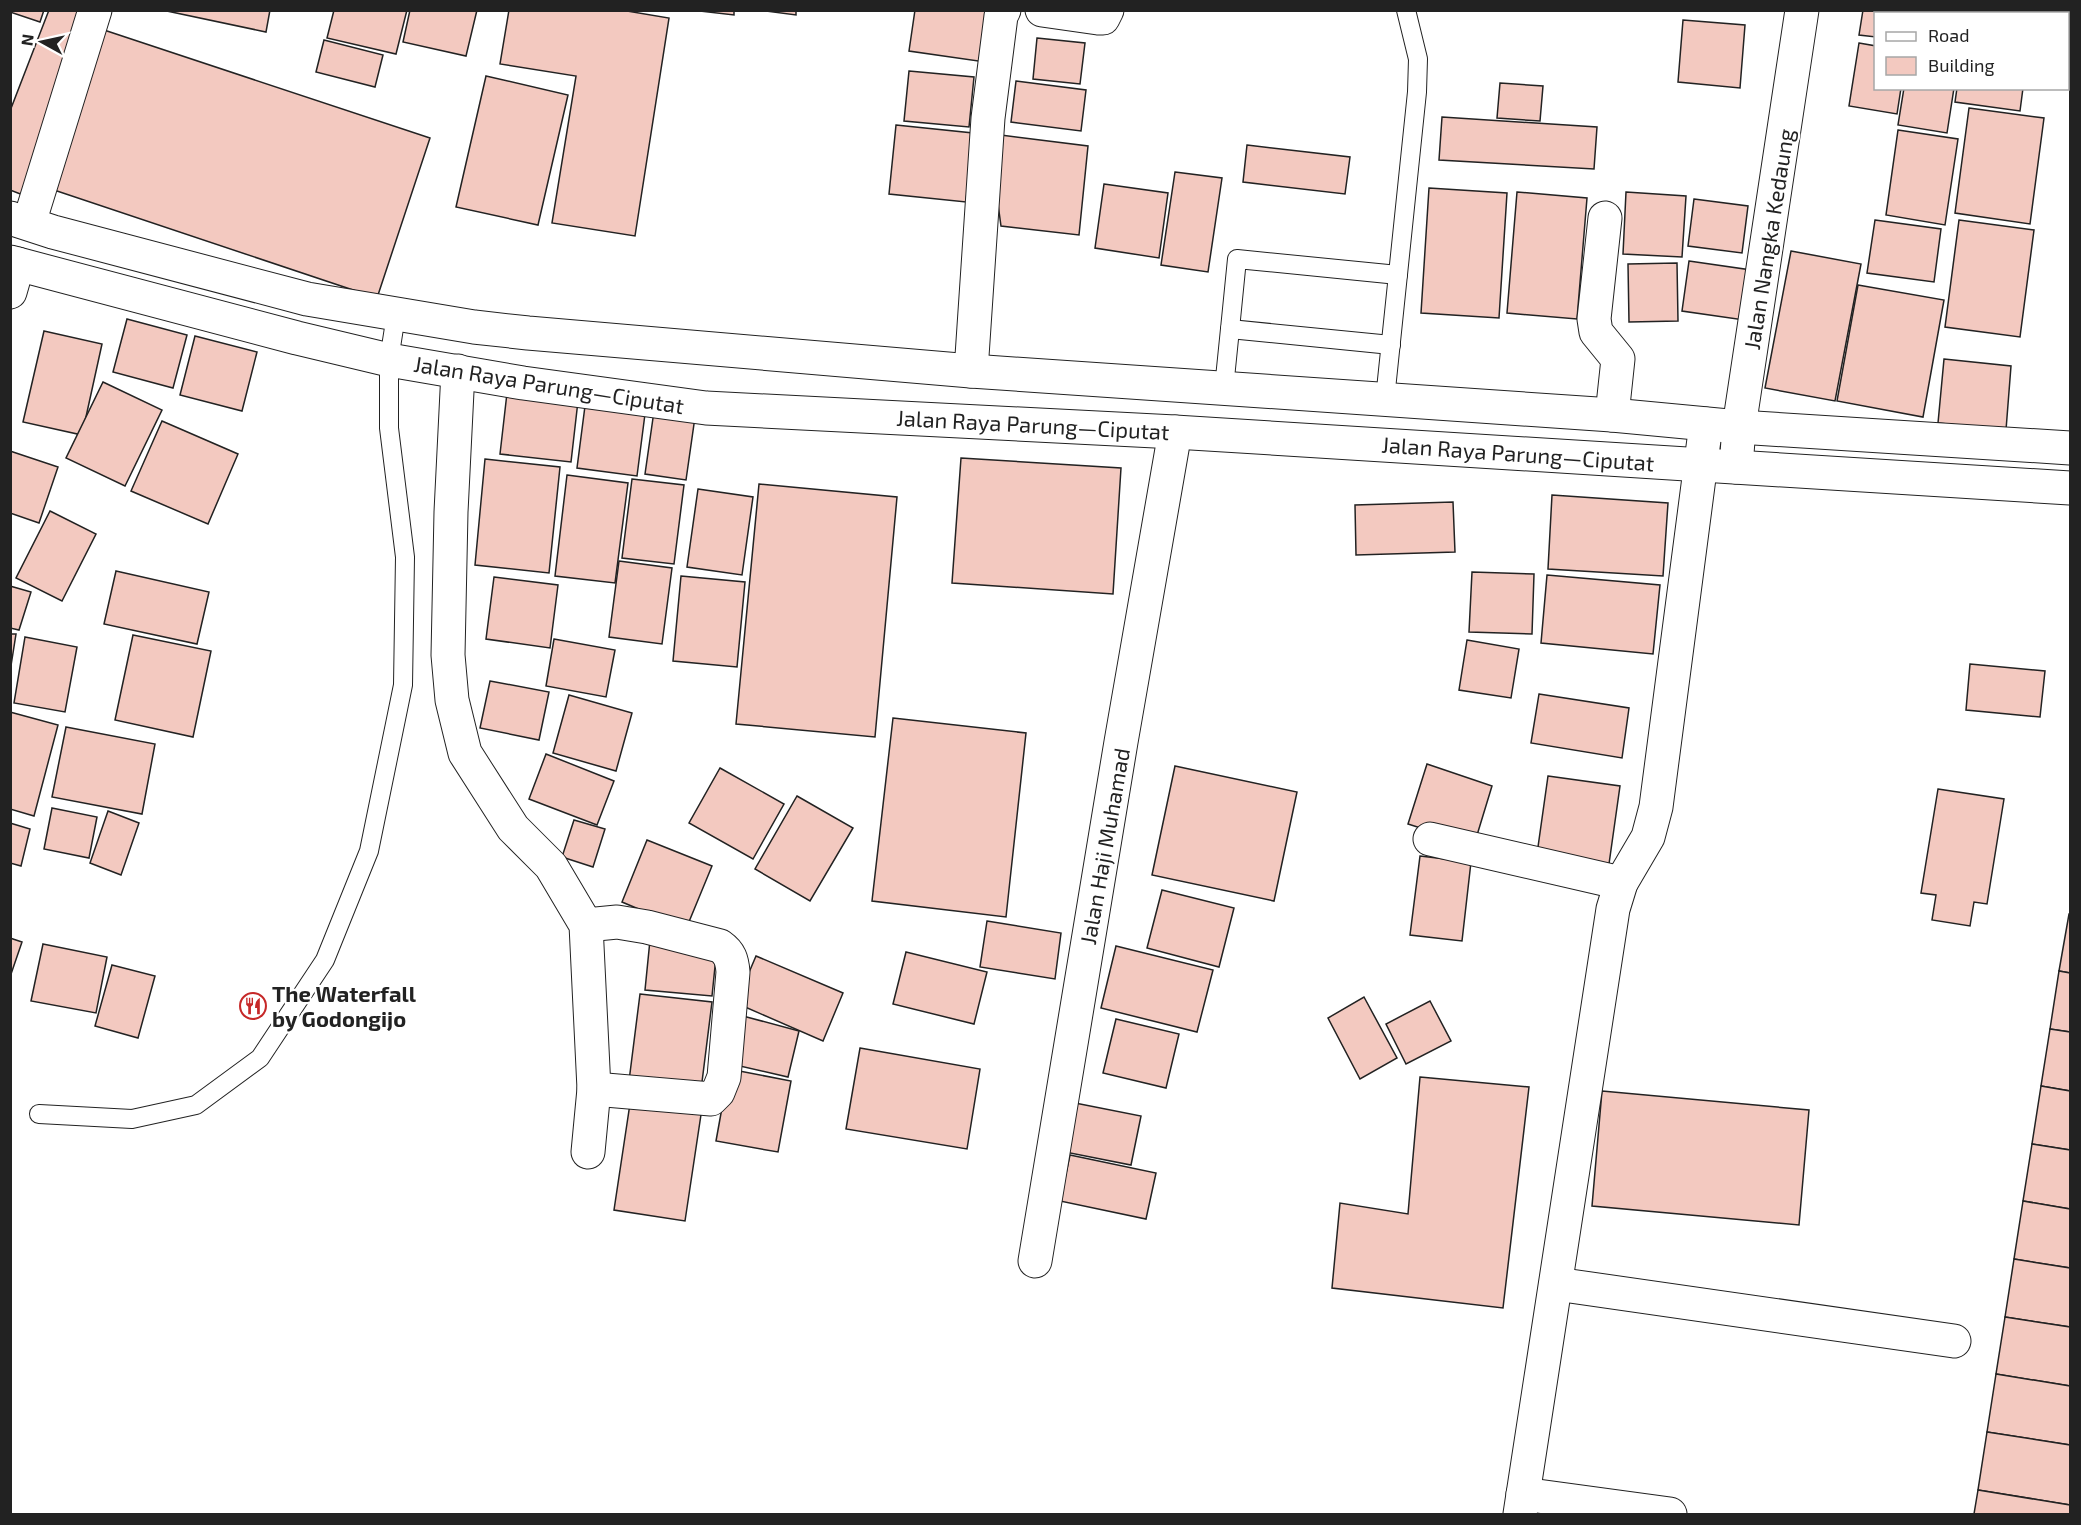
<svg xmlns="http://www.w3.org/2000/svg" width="2081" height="1525" viewBox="0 0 2081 1525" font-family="'Exo 2',sans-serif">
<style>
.building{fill:#f3c9c0;stroke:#222;stroke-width:1.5}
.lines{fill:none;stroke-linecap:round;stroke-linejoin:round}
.service-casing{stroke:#222;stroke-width:20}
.minor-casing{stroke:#222;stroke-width:35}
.trunk-casing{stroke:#222;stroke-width:35}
.service{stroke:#fff;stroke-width:18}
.minor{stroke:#fff;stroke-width:33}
.trunk{stroke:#fff;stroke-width:33}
.labels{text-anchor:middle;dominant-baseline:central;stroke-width:4.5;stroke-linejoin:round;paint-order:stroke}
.street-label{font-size:22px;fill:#222;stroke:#fff}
.poi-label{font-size:22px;font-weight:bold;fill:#222;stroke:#fff;text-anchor:start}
</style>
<rect width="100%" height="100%" fill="#fff"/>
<g class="building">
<polygon points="10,10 44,10 40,22 10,12"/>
<polygon points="49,10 93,10 23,195 10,190 10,111"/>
<polygon points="162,10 270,10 266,32"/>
<polygon points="334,10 407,10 396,54 327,38"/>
<polygon points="410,10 477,10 466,56 403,42"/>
<polygon points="509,10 621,10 669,18 635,236 552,223 576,76 500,64"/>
<polygon points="691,10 734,10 734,15"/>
<polygon points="759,10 796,10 796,15"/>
<polygon points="915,10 996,10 992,63 909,51"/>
<polygon points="1863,10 1961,10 1961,14 1876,14 1876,37 1859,35"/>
<rect x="1969" y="10" width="68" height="4"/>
<polygon points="2046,10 2070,10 2070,67 2068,67 2068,14 2045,14"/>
<polygon points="1683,20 1745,25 1740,88 1678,82"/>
<polygon points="101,29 430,138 377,298 48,188"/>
<polygon points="1037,38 1085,43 1080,84 1033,79"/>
<polygon points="324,40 383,55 375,87 316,72"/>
<polygon points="1859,43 1876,46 1876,88 1901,88 1897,114 1849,106"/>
<polygon points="909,71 974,77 969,127 904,121"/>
<polygon points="486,76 568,95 538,225 456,207"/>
<polygon points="1016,81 1086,90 1081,131 1011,122"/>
<polygon points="1500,83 1543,86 1540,121 1497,118"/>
<polygon points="1904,88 1954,88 1947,133 1898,125"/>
<polygon points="1957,88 2023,88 2020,111 1955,102"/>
<polygon points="1969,108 2044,118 2030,224 1955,213"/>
<polygon points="1442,117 1597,127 1594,169 1439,160"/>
<polygon points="896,125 973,133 966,202 889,194"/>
<polygon points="1898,130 1958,139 1945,225 1886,215"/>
<polygon points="993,134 1088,146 1079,235 1001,226 995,182"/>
<polygon points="1247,145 1350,157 1345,194 1243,182"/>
<polygon points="1175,172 1222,178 1208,272 1161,265"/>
<polygon points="1104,184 1168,193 1159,258 1095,248"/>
<polygon points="1429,188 1507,193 1499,318 1421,313"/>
<polygon points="1517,192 1587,198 1577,319 1507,313"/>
<polygon points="1626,192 1686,196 1682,257 1623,254"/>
<polygon points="1694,199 1748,206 1742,253 1688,246"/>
<polygon points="1875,220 1941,229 1934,282 1867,273"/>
<polygon points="1959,220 2034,230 2020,337 1945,327"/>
<polygon points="1791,251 1861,264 1835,401 1765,388"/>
<polygon points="1689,261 1758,271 1751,321 1682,311"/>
<polygon points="1677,263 1678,321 1629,322 1628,264"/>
<polygon points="1858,285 1944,300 1923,417 1837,401"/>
<polygon points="127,319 187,335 173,388 113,372"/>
<polygon points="44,331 102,344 82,435 23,422"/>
<polygon points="195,336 257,352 242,411 180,395"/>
<polygon points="1944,359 2011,366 2006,430 1938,423"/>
<polygon points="103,382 162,410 125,486 66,458"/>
<polygon points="507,393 578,401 571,462 500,454"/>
<polygon points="655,404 696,410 686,480 645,474"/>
<polygon points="585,406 645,414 637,476 577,468"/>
<polygon points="162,421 238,454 208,524 131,491"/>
<polygon points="10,451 58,467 39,523 10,513"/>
<polygon points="961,458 1121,468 1113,594 952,583"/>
<polygon points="485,459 560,467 549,573 475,565"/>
<polygon points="567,475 628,483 615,583 555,576"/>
<polygon points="632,479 684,485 674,564 622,558"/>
<polygon points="759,484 897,497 875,737 736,724"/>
<polygon points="698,489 753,497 742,575 687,567"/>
<polygon points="1552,495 1668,503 1663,576 1548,569"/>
<polygon points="1453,502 1455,552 1356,555 1355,505"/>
<polygon points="50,511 96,534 62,601 16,578"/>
<polygon points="619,561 672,568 662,644 609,637"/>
<polygon points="116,571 209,592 197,644 104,624"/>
<polygon points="1472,572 1534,574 1532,634 1469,632"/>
<polygon points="1547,575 1660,585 1653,654 1541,643"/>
<polygon points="681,576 745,582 737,667 673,661"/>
<polygon points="494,577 558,585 550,648 486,639"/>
<polygon points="10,586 31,592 19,630 10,628"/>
<polygon points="10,634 16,634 10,672"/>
<polygon points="133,635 211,651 193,737 115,720"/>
<polygon points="25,637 77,647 65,712 14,703"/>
<polygon points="554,639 615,650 606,697 546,686"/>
<polygon points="1467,640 1519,649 1511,698 1459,690"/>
<polygon points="1970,664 2045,671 2040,717 1966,710"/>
<polygon points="490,681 549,692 539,740 480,728"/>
<polygon points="1539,694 1629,708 1622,758 1531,743"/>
<polygon points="569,695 632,713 616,771 553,753"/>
<polygon points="10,712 58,725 34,816 10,809"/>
<polygon points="893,718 1026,733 1006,917 872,901"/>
<polygon points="66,727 155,744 142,814 52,797"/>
<polygon points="546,754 614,781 597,825 529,799"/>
<polygon points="1427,764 1492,786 1474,845 1408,824"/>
<polygon points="1175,766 1297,792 1274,901 1152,875"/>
<polygon points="720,768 784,804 753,859 689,823"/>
<polygon points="1548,776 1620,786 1609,864 1537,854"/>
<polygon points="1938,789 2004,799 1987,904 1974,902 1970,926 1932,920 1936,895 1921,893"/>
<polygon points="797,796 853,828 810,901 755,869"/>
<polygon points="52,808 97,817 89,858 44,849"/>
<polygon points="108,811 139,823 121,875 90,863"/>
<polygon points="574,820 605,829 593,867 562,857"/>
<polygon points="10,823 30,829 21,866 10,863"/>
<polygon points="647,840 712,866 686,929 622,902"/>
<polygon points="1420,856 1471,862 1462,941 1410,935"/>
<polygon points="1162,890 1234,908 1219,967 1147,948"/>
<polygon points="2069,914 2070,914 2070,973 2059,971"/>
<polygon points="987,921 1061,933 1055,979 980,967"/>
<polygon points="10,938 22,942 10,977"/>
<polygon points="650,940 717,947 712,996 645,990"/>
<polygon points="43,944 107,957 96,1013 31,1001"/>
<polygon points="1116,946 1213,970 1197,1032 1101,1008"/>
<polygon points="906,952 987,972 974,1024 893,1004"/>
<polygon points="756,956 843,993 823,1041 736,1003"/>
<polygon points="112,965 155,976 138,1038 95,1026"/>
<polygon points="2059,971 2070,973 2070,1032 2050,1029"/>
<polygon points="640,994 712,1002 701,1090 629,1081"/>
<polygon points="1364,997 1397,1058 1360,1079 1328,1018"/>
<polygon points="1430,1001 1451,1041 1406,1064 1386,1024"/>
<polygon points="743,1016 799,1031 788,1077 731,1064"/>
<polygon points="1116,1019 1179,1034 1166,1088 1103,1073"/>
<polygon points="2050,1029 2070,1032 2070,1091 2041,1086"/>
<polygon points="860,1048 980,1069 967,1149 846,1129"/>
<polygon points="729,1069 791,1081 778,1152 716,1141"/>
<polygon points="1420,1077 1529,1087 1503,1308 1332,1288 1340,1203 1408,1214"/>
<polygon points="2041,1086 2070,1091 2070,1150 2032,1144"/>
<polygon points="1602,1091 1809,1110 1799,1225 1592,1206"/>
<polygon points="631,1097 702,1108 685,1221 614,1210"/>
<polygon points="1070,1102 1141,1116 1131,1165 1060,1151"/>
<polygon points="2032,1144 2070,1150 2070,1209 2023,1201"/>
<polygon points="1070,1155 1156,1173 1146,1219 1060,1201"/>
<polygon points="2023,1201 2070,1209 2070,1268 2014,1259"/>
<polygon points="2014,1259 2070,1268 2070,1327 2005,1317"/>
<polygon points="2005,1317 2070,1327 2070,1386 1996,1374"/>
<polygon points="1996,1374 2070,1386 2070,1445 1987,1432"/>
<polygon points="1987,1432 2070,1445 2070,1505 1978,1490"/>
<polygon points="1978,1490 2070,1505 2070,1514 1974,1514"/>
</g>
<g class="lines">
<defs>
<g id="service">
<polyline points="1391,345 1230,329 1237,259 1398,275"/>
<polyline points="1224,388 1230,329"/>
<polyline points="1385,399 1417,92 1418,59 1406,10"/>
<polyline points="39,1114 132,1119 196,1105 260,1058 325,960 369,851 403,685 405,557 389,428 389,360 396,315"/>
</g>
<g id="minor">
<polyline points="1042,10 1098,18 1103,18 1107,10"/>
<polyline points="1605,218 1594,319 1596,332 1618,359 1612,415"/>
<polyline points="29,223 95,10"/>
<polyline points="10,292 18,264"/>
<polyline points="458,371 451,512 448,655 452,700 465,753 513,828 551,866 586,925 594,1089 588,1152"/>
<polyline points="971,371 988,118 1001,16 1004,10"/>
<polyline points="1736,467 1739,427 1802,10"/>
<polyline points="1430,839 1621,883"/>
<path d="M586,925L617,922L647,927L720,946C730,953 732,960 733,972L724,1077L718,1092L711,1099L594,1089"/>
<polyline points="1035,1261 1121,742 1175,432"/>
<polyline points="1556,1284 1954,1341"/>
<polyline points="1523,1494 1670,1514"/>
<polyline points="1520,1514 1613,909 1621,883 1648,837 1656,807 1706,424"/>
</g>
<g id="trunk">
<polyline points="10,218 53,232 307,299 474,327 528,333 971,371 1612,415 1739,427 2070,448"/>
<polyline points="10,262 297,338 389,360 523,383 706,408 1175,432 2070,488"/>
</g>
</defs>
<use href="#service" class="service-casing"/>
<use href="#minor" class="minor-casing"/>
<use href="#trunk" class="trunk-casing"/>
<use href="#service" class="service"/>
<use href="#minor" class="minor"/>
<use href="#trunk" class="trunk"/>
</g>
<defs>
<symbol id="restaurant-ring" viewBox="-11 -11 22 22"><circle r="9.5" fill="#fff" stroke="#c62828" stroke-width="1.5"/><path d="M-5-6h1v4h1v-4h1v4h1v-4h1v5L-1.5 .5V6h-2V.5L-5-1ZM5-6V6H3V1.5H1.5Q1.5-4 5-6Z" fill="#c62828"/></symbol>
</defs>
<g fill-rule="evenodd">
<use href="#restaurant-ring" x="238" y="991" width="30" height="30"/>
</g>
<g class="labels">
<g class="street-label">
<text transform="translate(1768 239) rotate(-81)">Jalan Nangka Kedaung</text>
<text transform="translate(549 384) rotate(9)">Jalan Raya Parung—Ciputat</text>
<text transform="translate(1033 424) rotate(3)">Jalan Raya Parung—Ciputat</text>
<text transform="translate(1518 453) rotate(4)">Jalan Raya Parung—Ciputat</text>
<text transform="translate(1104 846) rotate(-80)">Jalan Haji Muhamad</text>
</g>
<g class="poi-label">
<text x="272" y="993">The Waterfall<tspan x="272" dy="25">by Godongijo</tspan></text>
</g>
</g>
<rect width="2081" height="1525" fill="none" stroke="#222222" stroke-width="24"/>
<rect x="1874" y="12" width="195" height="78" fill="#ffffff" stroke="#a7a7a7" stroke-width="1.5"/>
<rect x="1886" y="32" width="30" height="9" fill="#ffffff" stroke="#a7a7a7" stroke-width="1.5"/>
<text x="1928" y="42" font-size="18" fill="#222222">Road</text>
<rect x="1886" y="57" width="30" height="18" fill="#f3c9c0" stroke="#a7a7a7" stroke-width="1.5"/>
<text x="1928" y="72" font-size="18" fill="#222222">Building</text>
<g transform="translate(42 42) rotate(278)" stroke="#ffffff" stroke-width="4.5" paint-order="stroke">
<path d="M0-4.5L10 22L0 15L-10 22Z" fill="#222222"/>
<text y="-9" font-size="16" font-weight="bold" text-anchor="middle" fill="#222222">N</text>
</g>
</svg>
